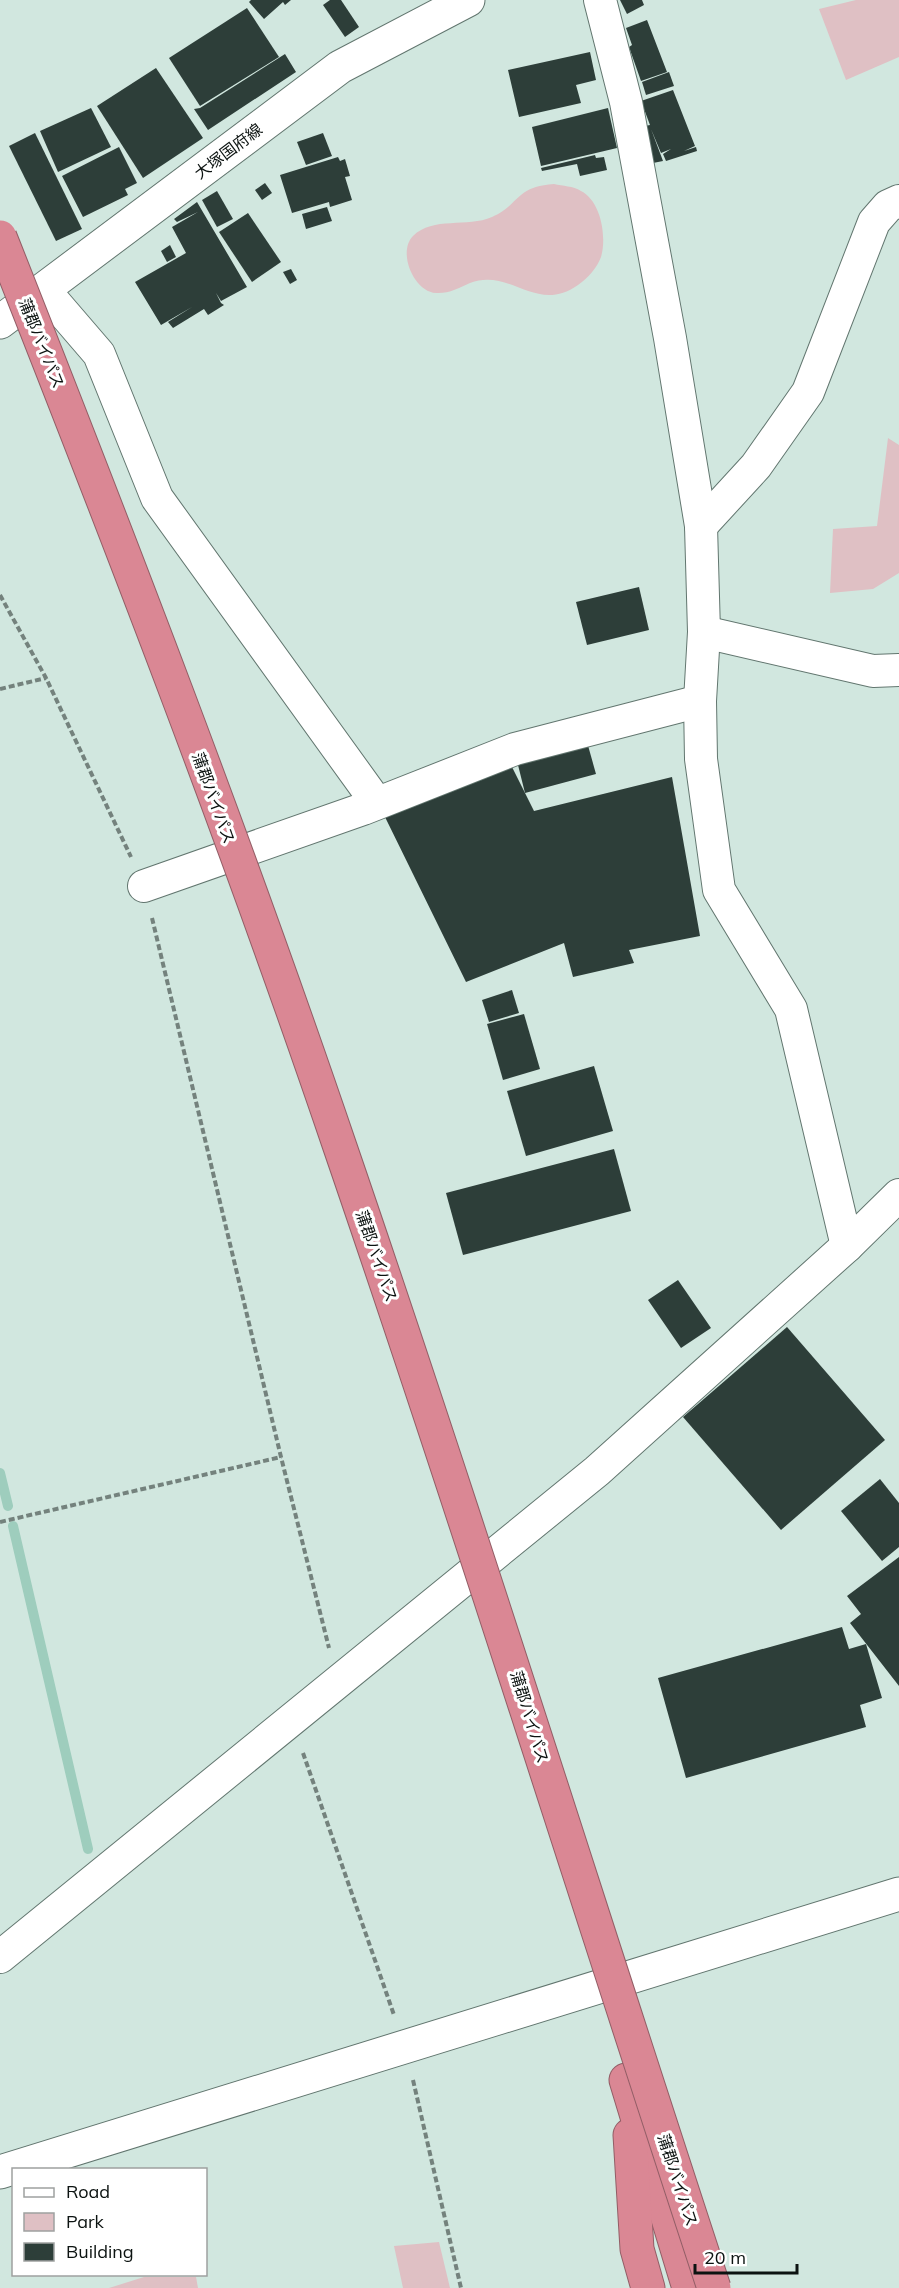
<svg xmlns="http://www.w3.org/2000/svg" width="899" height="2288" viewBox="0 0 899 2288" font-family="Mulish,'Noto Sans JP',sans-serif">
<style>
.green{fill:#dfc0c4}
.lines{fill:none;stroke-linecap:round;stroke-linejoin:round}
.stream{stroke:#9ecdbd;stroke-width:10}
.building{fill:#2d3e39}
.street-casing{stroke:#62766f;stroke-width:34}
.secondary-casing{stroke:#62766f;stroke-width:35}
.highway-casing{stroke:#925e66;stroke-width:35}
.path{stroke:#74827d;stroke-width:4;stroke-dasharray:6 3;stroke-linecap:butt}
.street{stroke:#fff;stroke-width:32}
.secondary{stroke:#fff;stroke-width:33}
.highway{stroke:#da8794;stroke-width:33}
.highway-bridge-casing{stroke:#925e66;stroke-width:35;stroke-linecap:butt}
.highway-bridge{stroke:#da8794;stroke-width:33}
.labels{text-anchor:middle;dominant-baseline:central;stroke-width:6;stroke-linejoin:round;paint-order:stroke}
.street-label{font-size:16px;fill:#0c1311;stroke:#fff}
</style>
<rect width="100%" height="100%" fill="#d1e7df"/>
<g class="green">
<polygon points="856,0 899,0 899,57 846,80 819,9"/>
<path d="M554,184C563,186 573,186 581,191C601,201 607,237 601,257C597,268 588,278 578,285C536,315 510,267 470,283C459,288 448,294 436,293C414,292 397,252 413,236C433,216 467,228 492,217C520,205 514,187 554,184Z"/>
<polygon points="888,438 899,445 899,573 873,589 830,593 833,529 877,526"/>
<polygon points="439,2242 450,2288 403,2288 394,2246"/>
<polygon points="144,2277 196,2277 198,2288 109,2288"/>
</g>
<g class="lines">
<g class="stream">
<polyline points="0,1473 8,1506"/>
<polyline points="13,1526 88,1849"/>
</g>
</g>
<g class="building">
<polygon points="251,0 291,0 285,5 283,2 264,19 249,2"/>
<polygon points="330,0 341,0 359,27 345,37 323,5"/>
<polygon points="620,0 642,0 644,5 627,14"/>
<polygon points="247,8 279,57 200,106 169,58"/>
<polygon points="647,20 667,72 641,81 629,47 632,45 626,28"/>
<polygon points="590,52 596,80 576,85 581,103 519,117 508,70"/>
<polygon points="285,54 296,72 208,130 194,109 200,108"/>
<polygon points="156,68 203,138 143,178 97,106"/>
<polygon points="669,72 674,86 646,95 642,82"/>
<polygon points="673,90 695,146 684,151 696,147 697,151 666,161 663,154 671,149 661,153 651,129 663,161 653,163 645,126 650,125 641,101"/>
<polygon points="91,108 111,147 58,172 40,131"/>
<polygon points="608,108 617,148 541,166 532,127"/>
<polygon points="35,133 82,229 56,241 9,146"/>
<polygon points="323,133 332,156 306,165 297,142"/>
<polygon points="119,147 137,183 125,189 128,195 83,217 62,176"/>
<polygon points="595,155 596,158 604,157 607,170 580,176 577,164 542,171 541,168"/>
<polygon points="338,157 340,161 345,159 350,176 345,177 352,200 330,207 329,202 292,213 280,175"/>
<polygon points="265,183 272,193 262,200 255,190"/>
<polygon points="217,191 233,219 217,227 202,200"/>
<polygon points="197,202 247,287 221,301 216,293 221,303 224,305 208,315 204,309 173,328 168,322 192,307 161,325 135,282 186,253 172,227 198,212 177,222 174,219"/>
<polygon points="327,207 332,221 306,229 302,214"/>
<polygon points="248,213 281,262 252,282 219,232"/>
<polygon points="170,245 176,257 167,262 161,251"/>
<polygon points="291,269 297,280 290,284 283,272"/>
<polygon points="639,587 649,630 587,645 576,602"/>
<polygon points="587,742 596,774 525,793 517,761"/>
<polygon points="511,765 534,811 672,777 700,936 629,950 634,963 573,977 564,943 466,982 385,817"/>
<polygon points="512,990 519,1013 489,1022 482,1000"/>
<polygon points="524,1014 540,1069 503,1080 487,1024"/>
<polygon points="594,1066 613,1131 526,1156 507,1091"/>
<polygon points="614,1149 631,1211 463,1255 446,1193"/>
<polygon points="678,1280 711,1328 681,1348 648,1300"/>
<polygon points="787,1327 885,1440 781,1530 683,1417"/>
<polygon points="880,1479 899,1503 899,1547 882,1561 841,1511"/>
<polygon points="899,1557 899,1686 850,1623 861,1614 847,1596"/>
<polygon points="842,1627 849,1649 866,1644 882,1698 860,1705 866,1727 686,1778 658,1678"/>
</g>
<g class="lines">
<defs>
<g id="street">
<polyline points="600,0 626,102 670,338 701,526 704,632 700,701 701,759 719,890 791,1009 847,1246"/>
<polyline points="44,290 99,354 157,498 377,803"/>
<polyline points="701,526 756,466 808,392 874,222 888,206 899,201"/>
<polyline points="704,632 873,671 899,670"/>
<polyline points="144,886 363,809 515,749 700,701"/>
<polyline points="0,1957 597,1471 847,1246 899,1195"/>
</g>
<g id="secondary">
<polyline points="0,322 340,67 468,0"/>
<polyline points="0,2172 899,1894"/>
</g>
<g id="highway">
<polyline points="626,2080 689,2288"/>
<polyline points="630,2135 637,2249 648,2288"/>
</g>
</defs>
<use href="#street" class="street-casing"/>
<use href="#secondary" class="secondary-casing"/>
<use href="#highway" class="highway-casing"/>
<g class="path">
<polyline points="0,595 46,678 131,857"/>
<polyline points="0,689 46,678"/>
<polyline points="152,918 281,1457 329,1648"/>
<polyline points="0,1522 281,1457"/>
<polyline points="303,1753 394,2015"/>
<polyline points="413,2080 461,2288"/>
</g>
<use href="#street" class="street"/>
<use href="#secondary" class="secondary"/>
<use href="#highway" class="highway"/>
<defs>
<path id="highway-bridge" d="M0,237C119,538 236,841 340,1147C470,1526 589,1908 714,2288"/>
</defs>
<use href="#highway-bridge" class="highway-bridge-casing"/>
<use href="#highway-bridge" class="highway-bridge"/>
</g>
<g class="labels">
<g class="street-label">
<text transform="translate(228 151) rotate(-37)">大塚国府線</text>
<text transform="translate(42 343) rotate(68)">蒲郡バイパス</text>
<text transform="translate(214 798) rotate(70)">蒲郡バイパス</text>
<text transform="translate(377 1256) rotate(71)">蒲郡バイパス</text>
<text transform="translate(530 1717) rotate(73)">蒲郡バイパス</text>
<text transform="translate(678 2180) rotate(72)">蒲郡バイパス</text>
</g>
</g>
<rect x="12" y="2168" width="195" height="108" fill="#ffffff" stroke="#9ea1a0" stroke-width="1.5"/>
<rect x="24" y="2188" width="30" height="9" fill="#ffffff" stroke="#9ea1a0" stroke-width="1.5"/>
<text x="66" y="2198" font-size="18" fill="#0c1311">Road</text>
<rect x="24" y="2213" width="30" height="18" fill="#dfc0c4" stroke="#9ea1a0" stroke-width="1.5"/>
<text x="66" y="2228" font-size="18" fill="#0c1311">Park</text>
<rect x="24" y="2243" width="30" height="18" fill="#2d3e39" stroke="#9ea1a0" stroke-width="1.5"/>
<text x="66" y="2258" font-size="18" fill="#0c1311">Building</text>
<path d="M695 2264v9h102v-9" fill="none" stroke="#0c1311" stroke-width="3"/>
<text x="704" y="2264" font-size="18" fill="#0c1311" stroke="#ffffff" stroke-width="4.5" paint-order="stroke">20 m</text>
</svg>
